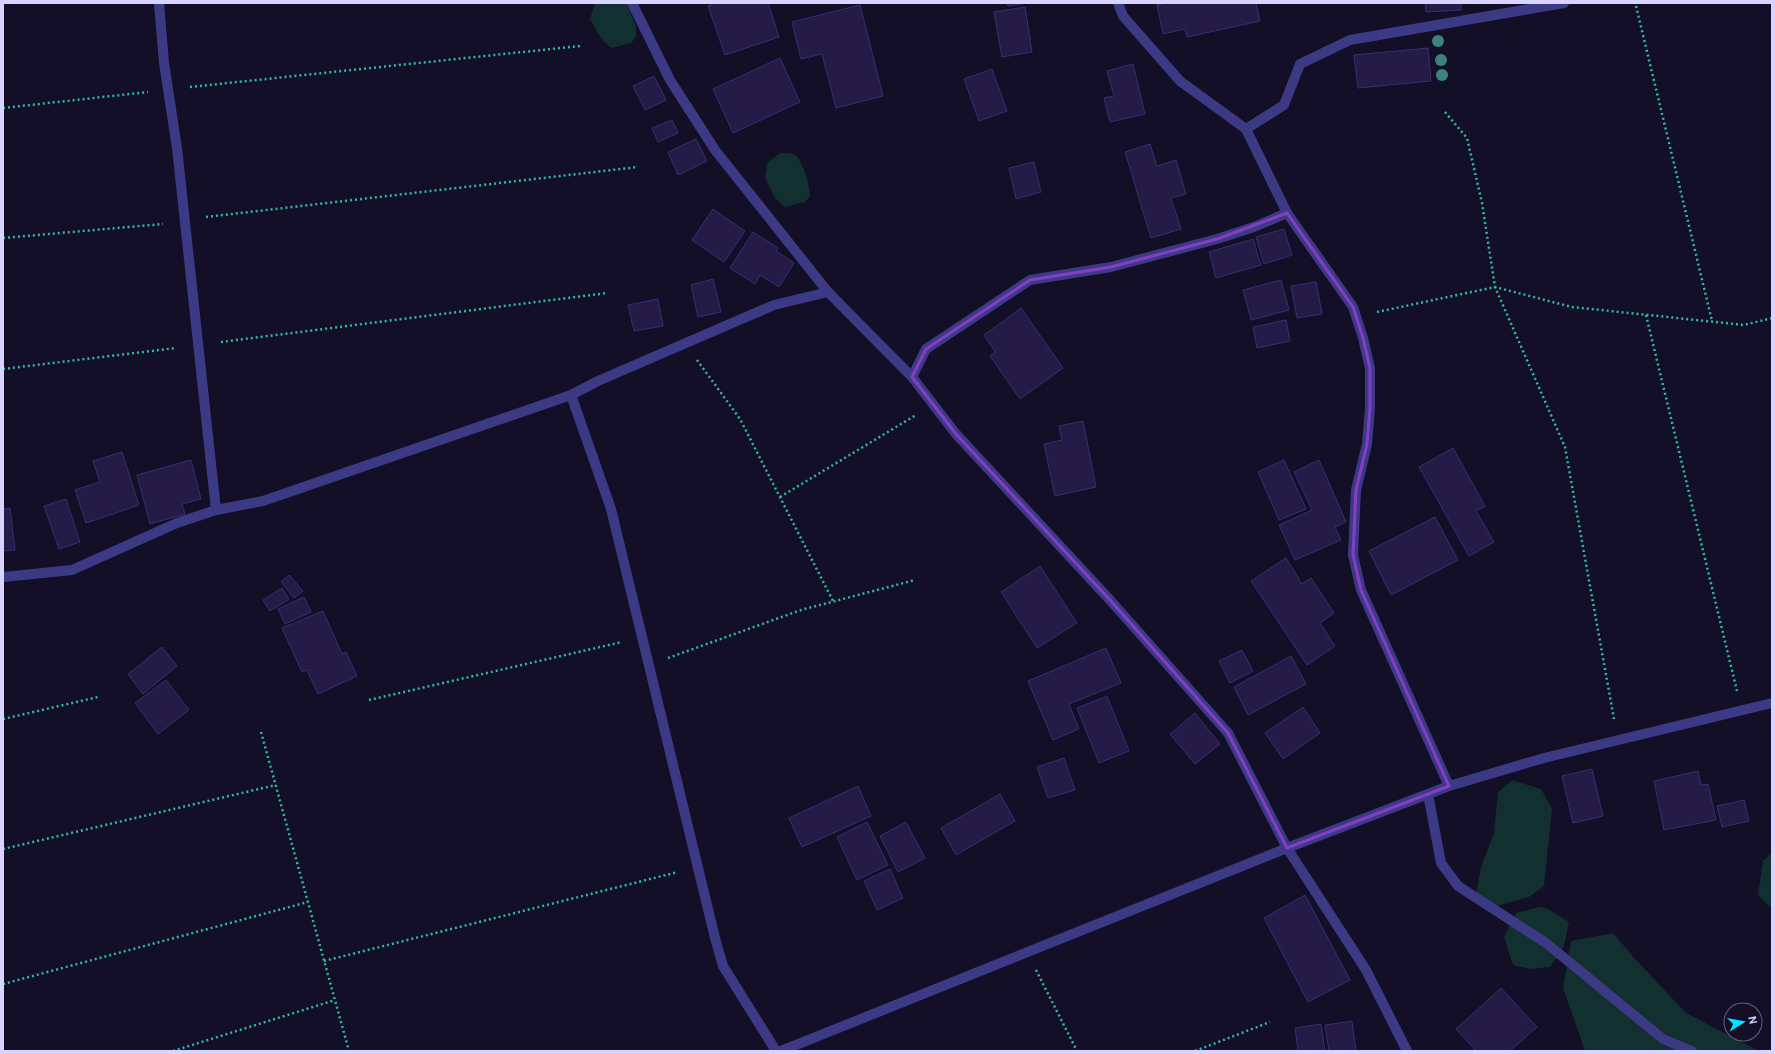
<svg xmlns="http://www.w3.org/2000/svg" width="1775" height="1054" viewBox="0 0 1775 1054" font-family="Cabin,sans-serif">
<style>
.green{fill:#12302f}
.building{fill:#241b47;stroke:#3b2d73}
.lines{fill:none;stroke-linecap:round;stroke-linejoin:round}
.path{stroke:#2fb8b0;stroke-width:2.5;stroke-dasharray:2 3;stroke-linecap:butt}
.minor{stroke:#3d3a85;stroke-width:10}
.tertiary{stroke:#3d3a85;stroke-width:10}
.tree{fill:#3d827b}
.marked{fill:none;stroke:#843dc5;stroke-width:3;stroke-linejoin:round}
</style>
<rect width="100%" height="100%" fill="#130f26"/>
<g class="green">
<polygon points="595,3 626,3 636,26 636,37 631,43 611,48 601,38 590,19"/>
<path d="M780,153C784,153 790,153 793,154C803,158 810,187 810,196L805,202L785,207L775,198L765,178L767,163Z"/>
<polygon points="1512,780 1541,789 1552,808 1544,886 1529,897 1497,906 1476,895 1481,867 1494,833 1498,792"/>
<polygon points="1772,853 1772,909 1758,895 1763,861"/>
<polygon points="1539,907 1548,909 1569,922 1564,946 1550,967 1531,969 1513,965 1504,937 1516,913"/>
<polygon points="1613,933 1637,961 1686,1013 1759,1051 1585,1051 1563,988 1571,941"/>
</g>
<g class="building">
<polygon points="716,3 768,3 779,37 725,55 708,6"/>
<polygon points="1007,3 1027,3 1008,6"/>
<polygon points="1166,3 1256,3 1260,21 1187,37 1185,29 1163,34 1157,5"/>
<polygon points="1425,3 1461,3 1461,10 1426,12"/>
<polygon points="860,5 883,96 836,108 822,54 801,59 792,22"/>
<polygon points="1025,7 1032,52 1002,57 994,12"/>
<polygon points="1428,48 1431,81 1358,88 1354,55"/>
<polygon points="780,58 800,102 733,133 713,89"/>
<polygon points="1133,64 1145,114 1110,122 1104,98 1114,96 1107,71"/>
<polygon points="992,69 1007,111 979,121 964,79"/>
<polygon points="654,76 666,100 645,110 633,86"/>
<polygon points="672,120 678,133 658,142 652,128"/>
<polygon points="696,139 707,161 678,175 668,152"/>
<polygon points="1150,144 1157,166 1176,160 1186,194 1171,198 1181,229 1151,238 1125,152"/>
<polygon points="1034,162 1041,192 1016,199 1009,168"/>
<polygon points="713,209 745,231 724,262 692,240"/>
<polygon points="1284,229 1292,255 1264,264 1256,237"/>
<polygon points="753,232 778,248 776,251 794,263 779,287 760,275 755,284 730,268"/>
<polygon points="1253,239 1261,265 1216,278 1209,252"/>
<polygon points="713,279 721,312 698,317 691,285"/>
<polygon points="1281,280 1289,310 1251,320 1243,290"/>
<polygon points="1316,282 1322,314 1297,318 1291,286"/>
<polygon points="658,299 663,326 634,331 628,305"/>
<polygon points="1021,308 1063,368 1020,399 990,356 995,352 984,335"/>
<polygon points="1286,320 1290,341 1257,348 1253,327"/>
<polygon points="1083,421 1096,487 1055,496 1044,444 1062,440 1059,426"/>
<polygon points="1453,448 1485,506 1476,511 1494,542 1469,556 1419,467"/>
<polygon points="122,452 139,505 86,523 75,490 100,482 93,461"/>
<polygon points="191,460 201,499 182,504 185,514 150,524 137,475"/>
<polygon points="1284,460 1306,509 1279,520 1258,472"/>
<polygon points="1319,460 1346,522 1335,527 1341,540 1295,560 1279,525 1312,510 1294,472"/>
<polygon points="66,499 80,542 59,549 44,506"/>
<polygon points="10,508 15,550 3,551 3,509"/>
<polygon points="1435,517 1458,560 1391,595 1369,551"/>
<polygon points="1286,558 1302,584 1311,578 1334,613 1320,623 1335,646 1307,665 1251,581"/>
<polygon points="1040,566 1077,623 1037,648 1001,592"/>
<polygon points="289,575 303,591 294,598 281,582"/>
<polygon points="282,588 289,599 270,611 263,600"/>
<polygon points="304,597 311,612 285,624 278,609"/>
<polygon points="323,611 342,654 346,652 357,676 318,694 307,670 302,672 282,628"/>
<polygon points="162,647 177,666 143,694 128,674"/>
<polygon points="1106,648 1121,683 1069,704 1079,729 1053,740 1028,681"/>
<polygon points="1242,650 1253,671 1230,683 1219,661"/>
<polygon points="1291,656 1306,684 1248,715 1234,687"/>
<polygon points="166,680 189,710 158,734 135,703"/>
<polygon points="1107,696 1129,751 1099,763 1077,708"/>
<polygon points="1303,707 1320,733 1283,759 1265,733"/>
<polygon points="1195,713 1220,744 1195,764 1170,734"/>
<polygon points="1064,758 1075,790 1048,798 1037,767"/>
<polygon points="1592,769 1603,816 1573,823 1562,776"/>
<polygon points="1698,771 1701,785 1708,784 1716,820 1664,830 1654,781"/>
<polygon points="858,786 871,816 802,847 789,818"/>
<polygon points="1000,794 1015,821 956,855 941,828"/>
<polygon points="1744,800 1749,821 1722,827 1717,806"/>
<polygon points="867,822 888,865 857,880 837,837"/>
<polygon points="906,822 925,858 898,872 880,836"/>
<polygon points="890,869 903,898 877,910 864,881"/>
<polygon points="1305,895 1350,980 1308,1002 1264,918"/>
<polygon points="1501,988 1537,1027 1510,1051 1476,1051 1456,1029"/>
<polygon points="1352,1021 1356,1051 1329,1051 1325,1025"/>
<polygon points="1321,1024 1325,1051 1298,1051 1295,1028"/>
</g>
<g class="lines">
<g class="path">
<polyline points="1636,6 1712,321"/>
<polyline points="190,87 580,46"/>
<polyline points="3,108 148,92"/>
<polyline points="1445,112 1467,138 1482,203 1495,287 1565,447 1614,719"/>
<polyline points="206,217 638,167"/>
<polyline points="3,238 163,224"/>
<polyline points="1377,312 1495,287 1572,307 1744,325 1772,318"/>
<polyline points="1646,315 1737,691"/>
<polyline points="221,342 607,293"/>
<polyline points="697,360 740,419 833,601"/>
<polyline points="3,369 176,348"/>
<polyline points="780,497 916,415"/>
<polyline points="668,658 801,610 915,580"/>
<polyline points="369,700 622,642"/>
<polyline points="3,719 98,697"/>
<polyline points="261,732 349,1051"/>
<polyline points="3,849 276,785"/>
<polyline points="324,961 678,872"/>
<polyline points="1036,970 1077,1051"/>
<polyline points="3,984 308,902"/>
<polyline points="173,1051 335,1000"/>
<polyline points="1195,1051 1270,1022"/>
</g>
<g class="minor">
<polyline points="159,3 164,63 177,148 216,510"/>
<polyline points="632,3 670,80 715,150 828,292 912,377 956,434 1110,600 1228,733 1287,848 1366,970 1407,1051"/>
<polyline points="1246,129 1284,105 1300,64 1350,40 1564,3"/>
<polyline points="1287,213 1353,307 1363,338 1370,368 1370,408 1367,444 1356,490 1353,555 1361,590 1449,786"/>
<polyline points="912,377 926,349 1030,280 1111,267 1217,239 1254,227 1287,213 1246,129 1180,81 1123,16 1118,3"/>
<polyline points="571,395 611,509 715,938 723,966 776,1051"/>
<polyline points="3,577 72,570 177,523 216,510 263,501 571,395 598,381 774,305 828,292"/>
<polyline points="1428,794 1441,863 1458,886 1546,943 1663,1039 1692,1051"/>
</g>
<polyline class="tertiary" points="781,1051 1287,848 1449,786 1544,758 1772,703"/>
</g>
<g class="tree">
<circle cx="1438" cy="41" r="6"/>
<circle cx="1441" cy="60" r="6"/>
<circle cx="1442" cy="75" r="6"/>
</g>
<path class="marked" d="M1287,213L1353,307L1363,338L1370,368V408L1367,444L1356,490L1353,555L1361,590L1449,786L1287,848L1228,733L1110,600L956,434L912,377L926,349L1030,280L1111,267L1217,239Z"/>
<rect width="1775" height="1054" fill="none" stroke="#d9d4ff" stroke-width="8"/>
<g transform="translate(1743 1022) rotate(79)"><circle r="19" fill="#130f26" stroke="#625e7d"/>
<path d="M0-3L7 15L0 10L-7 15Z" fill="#00e5ff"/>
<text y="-6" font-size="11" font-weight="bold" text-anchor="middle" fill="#d9d4ff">N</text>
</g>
</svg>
